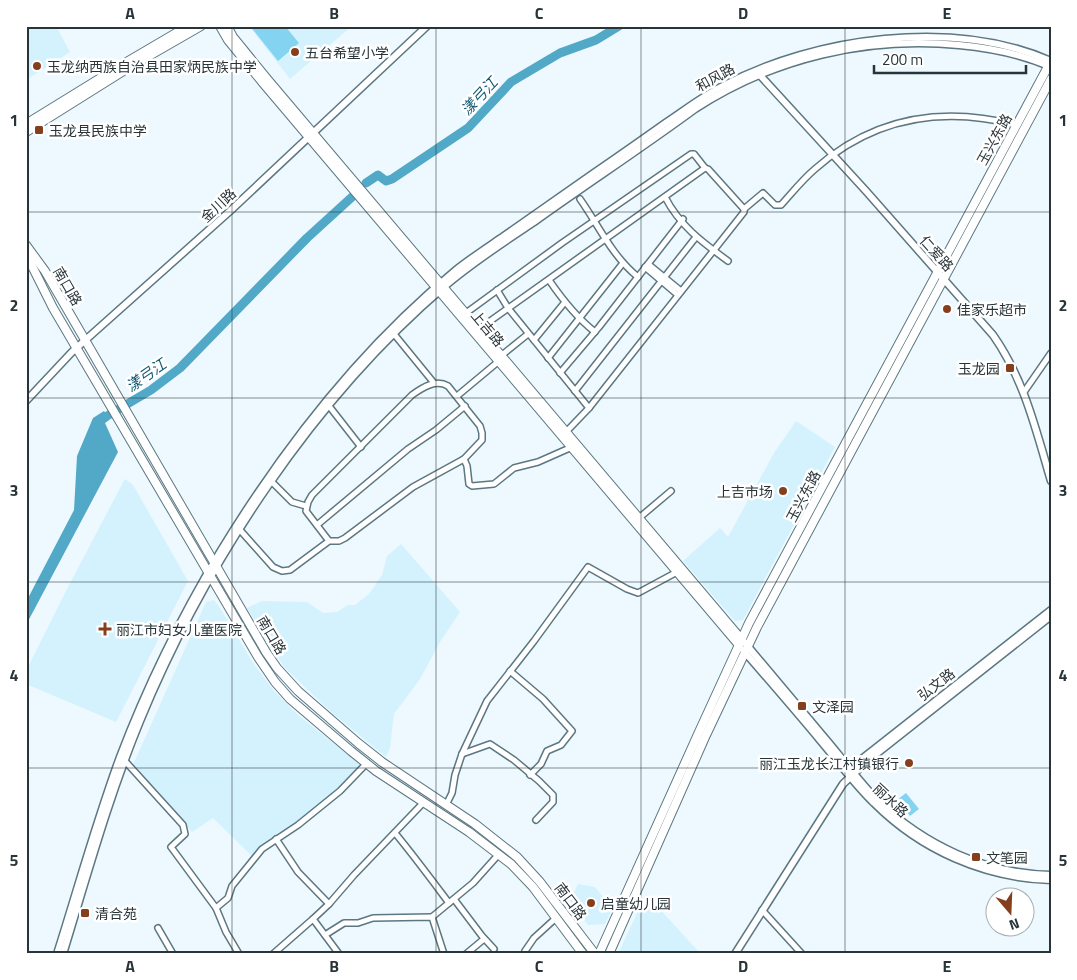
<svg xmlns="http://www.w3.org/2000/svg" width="1077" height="980" viewBox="0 0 1077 980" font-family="'Titillium Web','Noto Sans SC',sans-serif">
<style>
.built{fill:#d3f2fe}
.green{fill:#84d3f1}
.water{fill:#51a8c7}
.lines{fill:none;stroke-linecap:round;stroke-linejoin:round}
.river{stroke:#51a8c7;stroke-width:9}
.minor-casing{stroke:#5c7781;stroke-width:8}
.tertiary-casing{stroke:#5c7781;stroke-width:9}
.secondary-casing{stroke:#5c7781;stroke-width:10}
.minor{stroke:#fff;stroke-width:5}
.tertiary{stroke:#fff;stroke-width:6}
.secondary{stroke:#fff;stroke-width:8}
.grid{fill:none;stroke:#283438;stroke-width:1;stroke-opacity:0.55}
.poi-dot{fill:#863f1d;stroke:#fff;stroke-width:2}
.labels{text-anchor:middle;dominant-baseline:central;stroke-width:5;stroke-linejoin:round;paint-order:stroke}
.poi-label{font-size:14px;fill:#283438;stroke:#fff;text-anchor:start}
.street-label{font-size:14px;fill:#283438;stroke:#fff}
.water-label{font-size:15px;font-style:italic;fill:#135a70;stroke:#fff}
.neatline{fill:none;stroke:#283438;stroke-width:2}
.grid-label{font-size:16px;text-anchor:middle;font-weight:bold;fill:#283438}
</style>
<rect width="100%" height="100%" fill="#edf9fe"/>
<g class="built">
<polygon points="26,26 56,26 70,52 26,80"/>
<polygon points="249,26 352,26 290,79"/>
<polygon points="796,421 835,447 743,620 735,621 683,561 720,528 728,537 774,453"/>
<polygon points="125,479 133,485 188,581 116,722 26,684 26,671 68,587"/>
<polygon points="401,544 460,612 440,642 420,679 394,714 390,748 386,757 331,712 284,667 247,608 262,601 307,602 323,613 337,612 348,605 355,605 369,594 382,575 387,556"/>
<polygon points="214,600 220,608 253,663 274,691 298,715 362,766 338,791 291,827 278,833 252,856 213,818 192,832 133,765 206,602"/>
<polygon points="578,884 595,887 606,901 614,905 605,924 588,925 570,901"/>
<polygon points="646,894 686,938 701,954 618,954"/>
</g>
<g class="green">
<polygon points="250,26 285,26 299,43 278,61"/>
<polygon points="906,793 919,809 910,816 897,800"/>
</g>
<polygon class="water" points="104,411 109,420 105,423 118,452 26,625 26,602 74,510 77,456 93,418"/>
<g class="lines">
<g class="river">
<polyline points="366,183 378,175 386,181 392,179 468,128 511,82 560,53 596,40 619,26"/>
<polyline points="97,422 151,390 180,368 307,238 352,197"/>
</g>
<defs>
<g id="minor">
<path d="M665,197C680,226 702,242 728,261"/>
<path d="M580,199C599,226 612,256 638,277"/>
<path d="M744,209L763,193L775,205H781C792,193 802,180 815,169C873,118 942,106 1016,125"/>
<polyline points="648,264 681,291"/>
<polyline points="645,267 678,295"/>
<path d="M549,280C562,299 577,318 595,332"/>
<polyline points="497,290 508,308 589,408"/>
<polyline points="466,313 562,243 691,154 694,154 705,168 708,169 744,209 744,212 589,408 566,432"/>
<polyline points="479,329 705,168"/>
<polyline points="394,334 434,383"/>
<polyline points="534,340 565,302"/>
<polyline points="502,355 528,334"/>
<polyline points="548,358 623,263"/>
<polyline points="560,373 599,327 683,219"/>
<polyline points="575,391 696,237"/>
<polyline points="1024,392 1051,353"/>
<polyline points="457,396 499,361"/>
<polyline points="329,406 361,447"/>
<polyline points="464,459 467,466 469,484 472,486 494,484 514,468 538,462 572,447"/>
<polyline points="272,482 292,502 306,506"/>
<polyline points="639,518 671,491"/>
<polyline points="317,525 408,449 436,430 465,406"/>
<path d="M240,530L273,567L282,571L290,570L329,541H339L345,538L413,487L464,459L482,440V433L480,426L448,386C436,379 423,387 412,395L312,495L308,502L306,511L329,541"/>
<polyline points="510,671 543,699 572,731 561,745 547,751 541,764 530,775"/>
<polyline points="462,754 490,744 514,760 539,781 553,795 553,802 536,820"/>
<polyline points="125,761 183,825 185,834 171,847 216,908 226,932 239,954"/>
<polyline points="446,805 452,793 455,775 462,754 487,701 534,641 588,567 627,589 638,593 677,572"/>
<path d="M395,833C414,856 431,879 449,903"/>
<polyline points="276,839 298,872 329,904"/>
<polyline points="454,899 482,936 494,949"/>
<polyline points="216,908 228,898 232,886 262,849 298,825 340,791 367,763"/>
<polyline points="762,910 802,954"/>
<polyline points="432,917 473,883 499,854"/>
<polyline points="158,928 173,954"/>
<polyline points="325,935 344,923 358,923 373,918 432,917 444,954"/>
<polyline points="525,951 534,938 556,918"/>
<polyline points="273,954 313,919"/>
<polyline points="339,954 313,919 329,904 354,875 424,802"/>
<polyline points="466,954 484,939"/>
</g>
<g id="tertiary">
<path d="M757,72L866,191L993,335C1024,379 1036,430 1051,481"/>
<polyline points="26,401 72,352 230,211 427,26"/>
<path d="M745,643C771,674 797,705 823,736C841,757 858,780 877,800C924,845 985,874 1051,875"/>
<path d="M743,650C769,680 795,710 820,740C838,761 854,784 874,803C921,850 984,878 1051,880"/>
<polyline points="849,771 863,758 1051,610"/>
<path d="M57,954C78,888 96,822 120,757C147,686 181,617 220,552C284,447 361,348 456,270C471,258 488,247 504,236C534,215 564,194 594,173C619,156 643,139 667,122C685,110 703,96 723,86C815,37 953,18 1051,61"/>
<path d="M63,954C87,876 109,796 140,721C206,561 314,398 445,286C473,262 504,242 534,222C587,184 642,148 695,109C773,58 867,36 959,45C991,48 1022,54 1051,67"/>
<polyline points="735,954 843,784 866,762 1051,616"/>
</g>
<g id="secondary">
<polyline points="220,26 228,40 263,83 739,645"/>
<polyline points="227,26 233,37 268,80 742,640"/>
<polyline points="26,124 125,63 188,26"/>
<polyline points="26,132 128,68 201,26"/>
<polyline points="26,245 45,271 266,652 277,668 298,691 358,743 382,762 475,824 517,857 540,882 595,954"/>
<polyline points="26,254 53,308 258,657 275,682 290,699 351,751 376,771 469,832 511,864 533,887 583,954"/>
<polyline points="599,954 699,732 749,623 1051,61"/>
<polyline points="609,954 706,735 757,627 1051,79"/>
</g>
</defs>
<use href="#minor" class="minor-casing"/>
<use href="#tertiary" class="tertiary-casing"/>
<use href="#secondary" class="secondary-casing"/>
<use href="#minor" class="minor"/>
<use href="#tertiary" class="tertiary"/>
<use href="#secondary" class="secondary"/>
</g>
<path class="grid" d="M232,26V954M436,26V954M641,26V954M845,26V954M26,212H1051M26,398H1051M26,582H1051M26,768H1051"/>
<g class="poi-dot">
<circle cx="295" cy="52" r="5"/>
<circle cx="37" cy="66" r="5"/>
<rect x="34" y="125" width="10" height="10" rx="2.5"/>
<circle cx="947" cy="309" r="5"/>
<rect x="1005" y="363" width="10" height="10" rx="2.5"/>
<circle cx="783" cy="491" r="5"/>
<path d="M102.5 621.5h5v5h5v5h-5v5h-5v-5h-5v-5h5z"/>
<rect x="797" y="701" width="10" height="10" rx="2.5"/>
<circle cx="909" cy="763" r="5"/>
<rect x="971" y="852" width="10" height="10" rx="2.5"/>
<circle cx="591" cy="903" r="5"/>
<rect x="80" y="908" width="10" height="10" rx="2.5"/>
</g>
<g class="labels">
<g class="poi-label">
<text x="305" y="52">五台希望小学</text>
<text x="47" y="66">玉龙纳西族自治县田家炳民族中学</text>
<text x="49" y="130">玉龙县民族中学</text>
<text x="957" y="309">佳家乐超市</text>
<text x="1000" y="368" text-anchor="end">玉龙园</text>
<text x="773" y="491" text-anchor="end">上吉市场</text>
<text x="116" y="629">丽江市妇女儿童医院</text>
<text x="812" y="706">文泽园</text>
<text x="899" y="763" text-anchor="end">丽江玉龙长江村镇银行</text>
<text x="986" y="857">文笔园</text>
<text x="601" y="903">启童幼儿园</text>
<text x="95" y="913">清合苑</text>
</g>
<g class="street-label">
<text transform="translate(715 77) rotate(-29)">和风路</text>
<text transform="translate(994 139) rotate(-61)">玉兴东路</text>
<text transform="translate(218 205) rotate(-43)">金川路</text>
<text transform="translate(937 253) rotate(48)">仁爱路</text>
<text transform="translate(68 286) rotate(60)">南口路</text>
<text transform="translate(488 328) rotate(50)">上吉路</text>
<text transform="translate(803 496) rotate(-62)">玉兴东路</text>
<text transform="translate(272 635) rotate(59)">南口路</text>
<text transform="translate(936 684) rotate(-38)">弘文路</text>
<text transform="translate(891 800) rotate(43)">丽水路</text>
<text transform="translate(571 901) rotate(53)">南口路</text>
</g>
<g class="water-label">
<text transform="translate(479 96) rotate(-47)">漾弓江</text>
<text transform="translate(146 375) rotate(-35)">漾弓江</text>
</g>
</g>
<rect width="1077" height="980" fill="none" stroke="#ffffff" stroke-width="55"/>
<g transform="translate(1010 912) rotate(161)"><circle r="24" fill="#ffffff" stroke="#a9aeaf"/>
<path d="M0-4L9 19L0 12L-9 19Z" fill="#863f1d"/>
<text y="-8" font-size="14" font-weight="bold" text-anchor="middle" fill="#283438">N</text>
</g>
<path d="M874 65v8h152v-8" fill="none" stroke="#283438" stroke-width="2.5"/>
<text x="882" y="65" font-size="15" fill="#283438" stroke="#ffffff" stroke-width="4" paint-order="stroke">200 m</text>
<rect x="28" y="28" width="1022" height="924" class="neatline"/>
<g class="grid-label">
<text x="130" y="19">A</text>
<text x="334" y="19">B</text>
<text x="539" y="19">C</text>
<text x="743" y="19">D</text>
<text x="947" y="19">E</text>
<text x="14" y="126">1</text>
<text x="1063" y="126">1</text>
<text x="14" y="311">2</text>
<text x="1063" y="311">2</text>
<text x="14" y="496">3</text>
<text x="1063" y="496">3</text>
<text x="14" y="681">4</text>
<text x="1063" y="681">4</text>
<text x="14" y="866">5</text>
<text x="1063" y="866">5</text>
<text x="130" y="972">A</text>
<text x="334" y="972">B</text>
<text x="539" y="972">C</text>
<text x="743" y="972">D</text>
<text x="947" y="972">E</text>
</g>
</svg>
